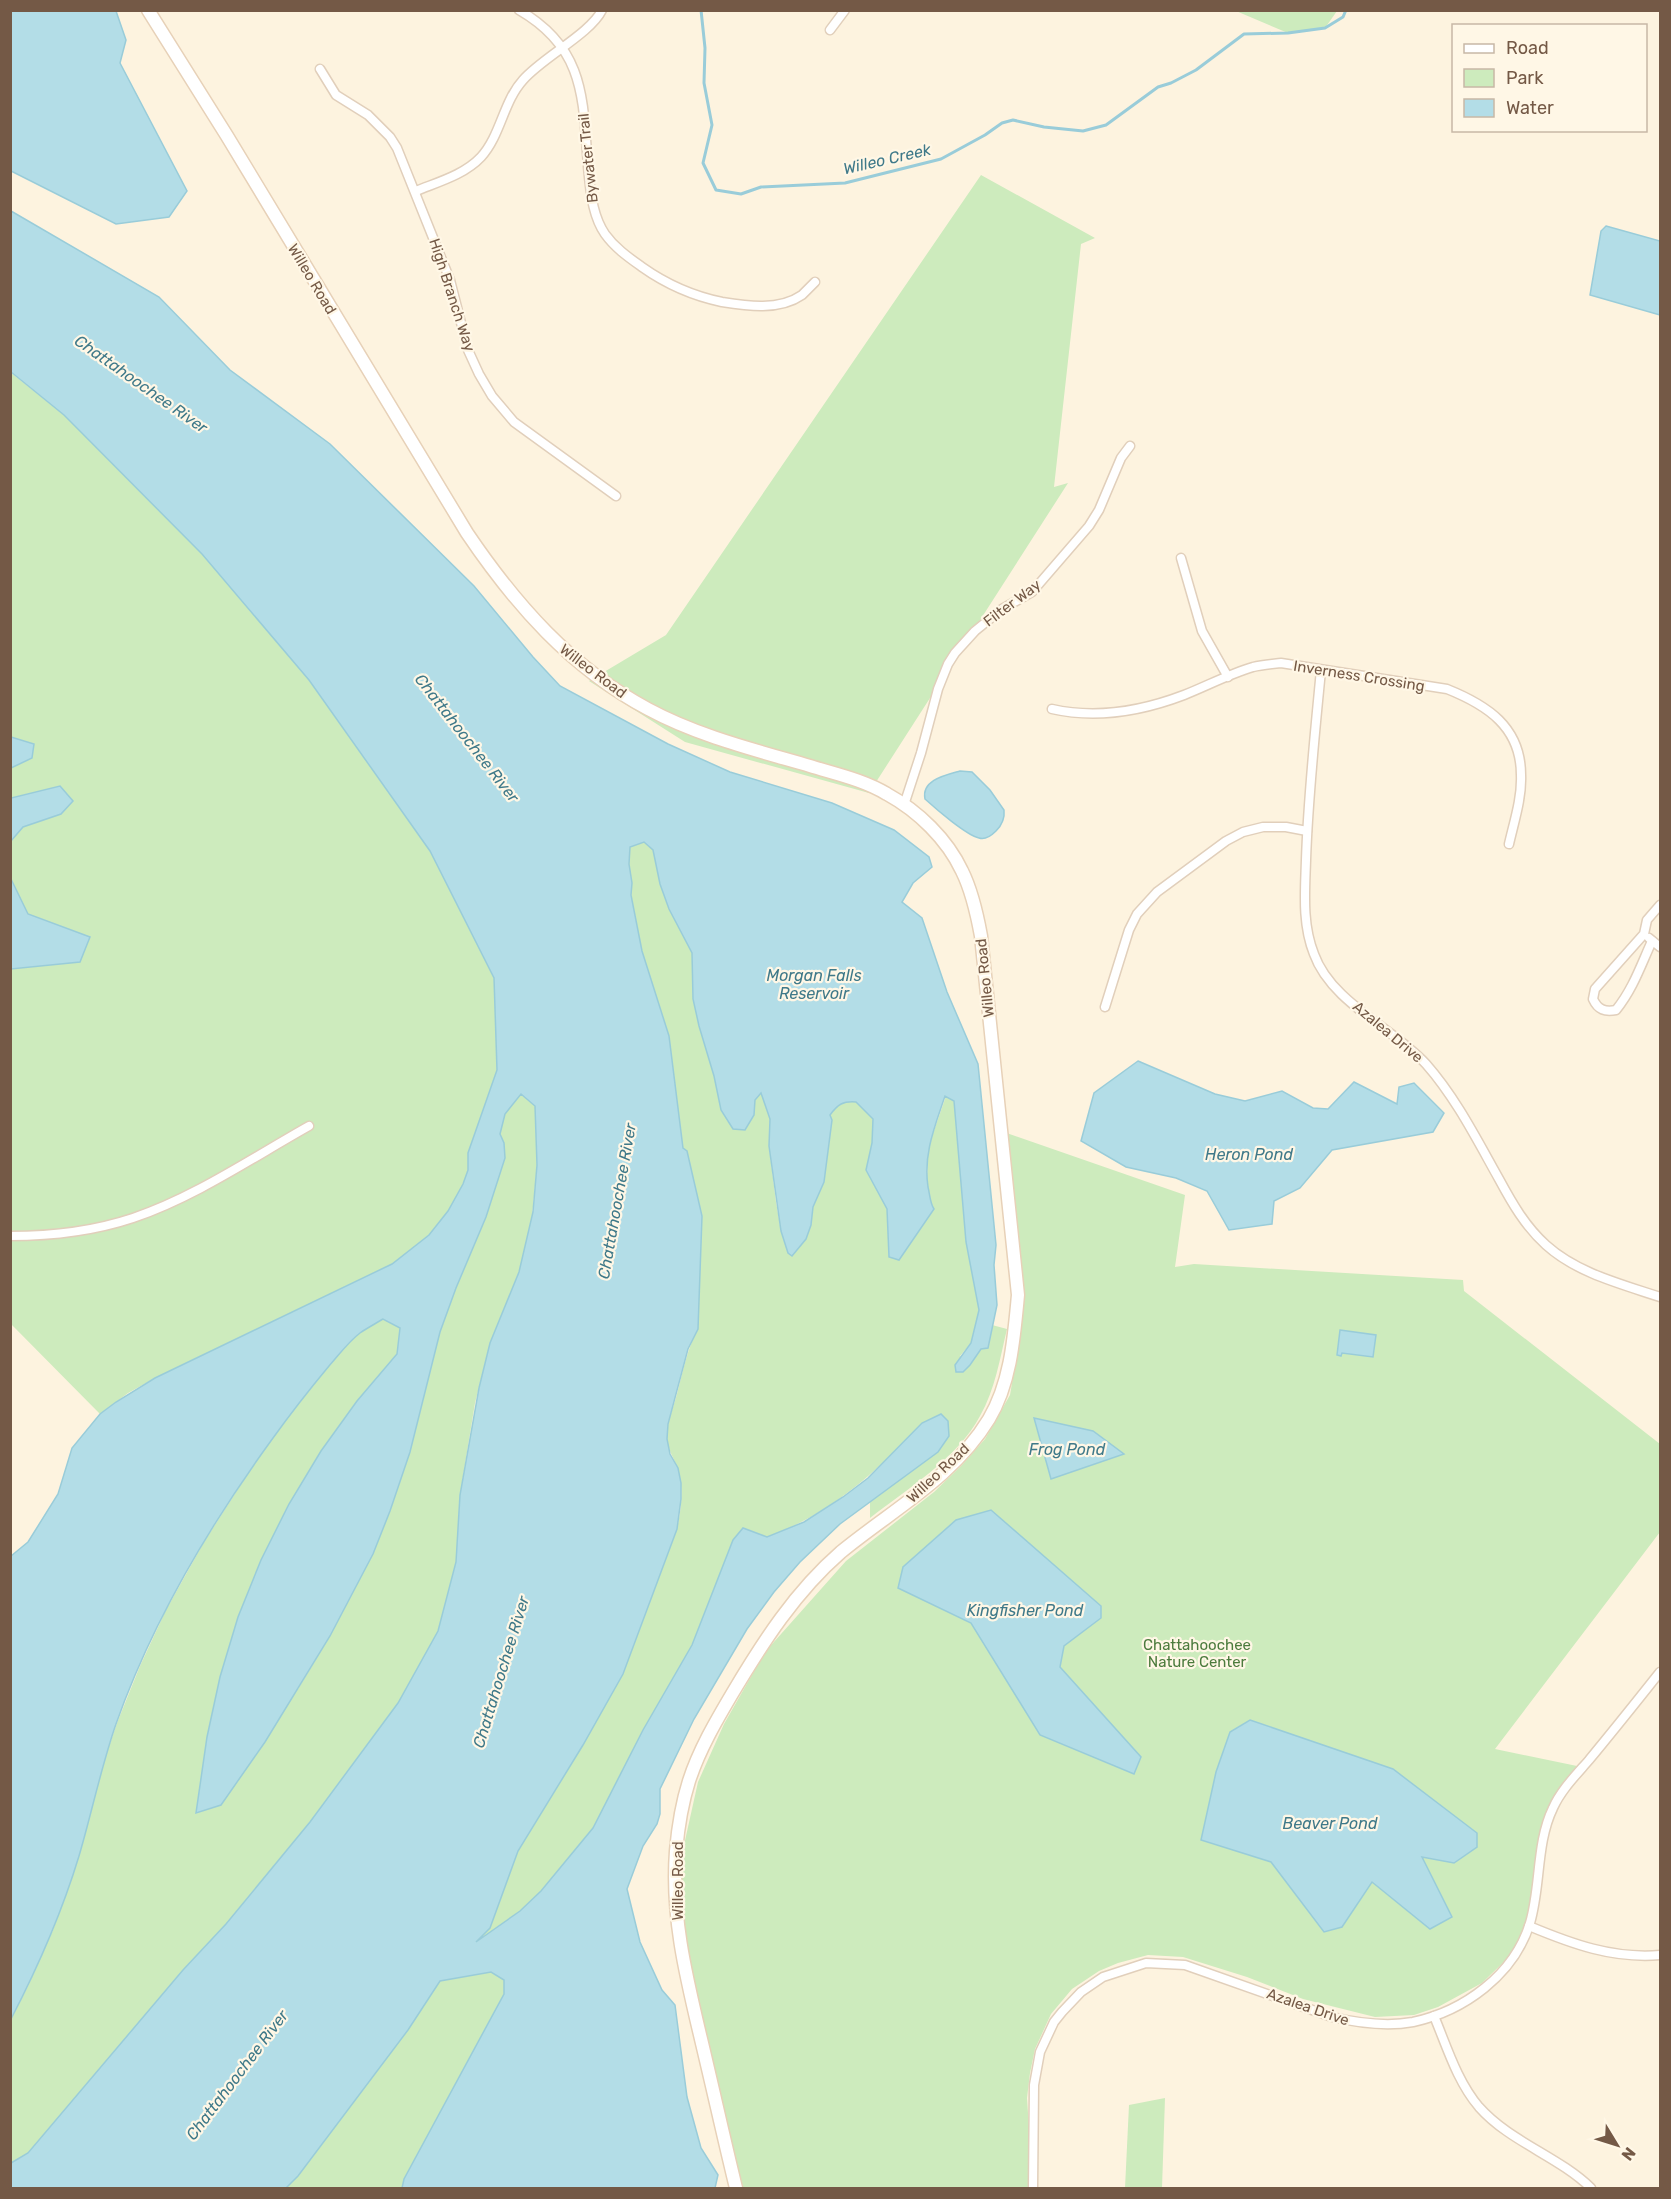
<svg xmlns="http://www.w3.org/2000/svg" width="1671" height="2199" viewBox="0 0 1671 2199" font-family="Rubik,sans-serif">
<style>
.green{fill:#cdebbd}
.water{fill:#b3dde7;stroke:#99ccd9;stroke-width:1.5}
.lines{fill:none;stroke-linecap:round;stroke-linejoin:round}
.stream{stroke:#99ccd9;stroke-width:3}
.street-casing{stroke:#e1cfbb;stroke-width:11}
.secondary-casing{stroke:#e7d1b8;stroke-width:15}
.street{stroke:#fff;stroke-width:8}
.secondary{stroke:#fff;stroke-width:12}
.labels{text-anchor:middle;dominant-baseline:central;stroke-width:4.5;stroke-linejoin:round;paint-order:stroke}
.street-label{font-size:15px;fill:#745946;stroke:#fff7e6}
.park-label{font-size:15px;fill:#4c7b3d;stroke:#fff7e6}
.water-label{font-size:16px;font-style:italic;fill:#3f7989;stroke:#fff7e6}
</style>
<rect width="100%" height="100%" fill="#fdf3df"/>
<g class="green">
<polygon points="1236,11 1337,11 1325,28 1288,33"/>
<polygon points="981,175 1095,238 1081,244 1054,487 1068,483 869,793 685,742 589,681 666,635"/>
<polygon points="10,372 64,415 202,553 309,680 430,851 494,978 497,1070 468,1153 468,1170 463,1184 448,1211 429,1235 392,1264 155,1378 128,1393 100,1414 11,1324 11,969 80,962 28,914 11,879 11,841 23,827 61,814 60,786 11,798 11,768 32,758 34,744 11,737"/>
<path d="M644,842L653,850L660,884L669,909L692,953L693,999L714,1076L721,1110L754,1115V1100L761,1092L770,1119L769,1146L776,1202L781,1231L788,1253L811,1225L813,1207L824,1182L832,1120L830,1115C838,1104 843,1101 856,1102L873,1119L872,1143L866,1170L887,1209L889,1257L931,1205L927,1179L928,1148L946,1096L954,1101L966,1242L979,1310L971,1343L960,1356L970,1365L981,1349L988,1347L992,1325L1007,1329C1000,1358 995,1390 980,1416C958,1458 907,1489 870,1518V1501L891,1485L922,1423C878,1471 829,1515 767,1537L743,1528L733,1540L692,1645L643,1730L593,1828L541,1891L520,1911L472,1945L490,1928L518,1851L583,1745L623,1674L677,1529C681,1510 684,1489 678,1470C675,1459 668,1451 667,1439C666,1424 673,1409 677,1394C683,1371 687,1350 698,1328L683,1149L669,1036L642,951L631,894L632,883L629,864L630,847Z"/>
<polygon points="521,1094 535,1106 537,1165 531,1227 519,1272 490,1343 475,1403 460,1495 456,1562 438,1631 398,1703 310,1822 226,1924 183,1970 28,2153 11,2163 11,2019 28,1986 53,1930 78,1857 102,1767 117,1723 140,1666 166,1610 204,1542 254,1464 299,1401 349,1342 361,1332 383,1319 400,1328 397,1354 357,1401 321,1451 289,1504 261,1560 238,1617 220,1677 207,1737 196,1813 298,1689 330,1636 373,1554 390,1511 410,1452 440,1332 456,1288 486,1217 504,1143 500,1134 504,1114"/>
<polygon points="998,1130 1185,1195 1175,1267 1194,1264 1463,1280 1464,1291 1660,1444 1660,1532 1495,1749 1577,1766 1545,1821 1533,1904 1514,1952 1482,1983 1438,2007 1414,2015 1375,2017 1303,1999 1247,1977 1183,1957 1148,1955 1118,1963 1099,1971 1072,1989 1051,2014 1035,2049 1030,2073 1027,2098 1033,2188 743,2188 675,1928 684,1845 698,1782 724,1724 765,1652 846,1561 934,1492 961,1466 985,1439 1010,1395 1017,1353"/>
<polygon points="491,1972 504,1980 504,1994 404,2179 402,2188 286,2188 298,2176 408,2030 440,1981"/>
<polygon points="1165,2098 1162,2188 1125,2188 1129,2105"/>
</g>
<g class="water">
<polygon points="10,11 116,11 126,40 120,63 187,191 169,217 116,224 11,171"/>
<path d="M11,211L159,297L230,370L330,444L474,586L533,657L560,686L668,744L730,772L832,803L894,830L929,857L932,867L913,883L902,902L922,918L947,992L978,1064L996,1245L994,1265L997,1305L988,1348L981,1349L970,1365L963,1372H956L955,1365L971,1343L979,1310L966,1242L954,1101L945,1096C935,1126 923,1154 928,1187C930,1195 930,1203 934,1209L899,1260L889,1257L887,1209L866,1170L872,1143L873,1119L856,1102C843,1101 838,1104 830,1115L832,1120L824,1182L813,1207L811,1225L806,1239L792,1256L788,1253L781,1231L769,1146L770,1119L761,1093L755,1100L754,1115L745,1130L733,1129L721,1110L714,1076L699,1026L693,999L692,953L669,909L660,884L653,850L644,842L630,847L629,864L632,883L631,895L642,951L669,1036L683,1148L687,1151L702,1216L698,1329L688,1349L668,1424L667,1439L670,1454L678,1468L681,1483V1499L677,1529L623,1674L583,1745L518,1851L490,1928L476,1942L520,1911L541,1891L593,1828L643,1730L692,1645L733,1540L743,1528L767,1537L804,1522L843,1497L868,1478L922,1423L941,1414L948,1421L949,1436L938,1452L840,1524L800,1562L774,1592L747,1629L694,1719L660,1789V1814L657,1824L643,1846L627,1889L640,1942L662,1990L675,2005L687,2097L701,2148L718,2175L715,2188H402L404,2179L504,1994V1980L491,1972L440,1981L408,2030L298,2176L286,2188H11V2163L28,2153L183,1970L226,1924L310,1822L398,1703L438,1631L456,1562L460,1495L479,1388L490,1343L519,1272L533,1212L537,1165L535,1106L521,1094L505,1114L500,1134L504,1143L505,1158L486,1217L456,1288L440,1332L410,1452L390,1511L373,1554L330,1636L265,1742L221,1805L196,1813L207,1737L220,1677L238,1617L261,1560L289,1504L321,1451L357,1401L397,1354L400,1328L383,1319C375,1324 367,1328 360,1333C348,1342 339,1355 329,1366C309,1390 291,1413 273,1438C209,1526 152,1622 116,1724C101,1767 92,1812 79,1856C62,1912 38,1967 11,2019V1556L28,1542L58,1494L72,1448L100,1414L116,1402L155,1378L392,1264L429,1235L448,1211L463,1184L468,1170V1153L497,1070L494,978L430,851L309,680L202,554L64,415L11,372Z"/>
<polygon points="1606,226 1660,241 1660,315 1590,295 1601,231"/>
<polygon points="11,737 34,744 32,758 11,768"/>
<path d="M960,771L972,772L990,790L1004,810C1005,819 1002,825 996,831C992,835 985,840 979,838C966,835 936,809 925,799C921,780 946,775 960,771Z"/>
<polygon points="60,786 73,801 61,814 23,827 11,841 11,798"/>
<polygon points="11,879 28,914 90,937 80,962 11,969"/>
<polygon points="1138,1061 1215,1094 1245,1101 1282,1091 1313,1108 1328,1109 1354,1082 1397,1104 1399,1087 1414,1083 1444,1113 1433,1132 1332,1150 1300,1188 1274,1201 1272,1224 1229,1230 1207,1191 1176,1178 1126,1167 1081,1141 1094,1093"/>
<polygon points="1340,1330 1376,1335 1373,1357 1342,1353 1341,1356 1337,1355"/>
<polygon points="1034,1418 1093,1431 1124,1454 1051,1479"/>
<polygon points="991,1510 1101,1606 1101,1618 1064,1646 1060,1667 1141,1757 1134,1774 1040,1735 971,1623 898,1588 903,1567 956,1520"/>
<polygon points="1250,1720 1393,1769 1477,1833 1477,1847 1454,1863 1422,1857 1452,1917 1430,1929 1372,1882 1342,1927 1324,1932 1271,1862 1201,1840 1216,1772 1230,1732"/>
</g>
<g class="lines">
<polyline class="stream" points="701,10 705,48 704,83 712,125 703,163 716,190 741,194 761,187 845,183 941,159 985,135 1002,123 1013,120 1044,127 1083,131 1106,125 1158,87 1171,83 1196,70 1244,34 1288,33 1325,28 1343,17 1346,10"/>
<defs>
<g id="street">
<path d="M519,10C590,51 582,106 589,177C591,197 594,218 605,234C615,248 628,257 642,267C666,284 693,296 722,302C747,306 779,311 802,295C806,291 811,286 815,282"/>
<polyline points="830,30 845,10"/>
<polyline points="320,69 336,95 368,115 390,137 397,148 450,280 468,350 479,374 492,396 514,422 616,496"/>
<path d="M416,191C438,182 464,175 481,157C501,135 503,102 523,80C543,57 590,34 602,10"/>
<polyline points="1181,558 1202,631 1228,677"/>
<path d="M1321,670C1315,733 1308,797 1306,860C1305,892 1302,924 1314,954C1331,1002 1393,1028 1426,1064C1456,1098 1477,1140 1499,1179C1512,1203 1525,1226 1546,1245C1577,1273 1621,1284 1660,1297"/>
<path d="M1052,709C1096,719 1142,711 1184,695C1207,686 1229,674 1253,667C1262,665 1272,664 1281,663L1447,689C1487,705 1521,727 1521,775C1522,798 1514,822 1509,844"/>
<polyline points="904,805 921,753 938,689 948,664 955,653 975,631 1002,609 1032,592 1089,526 1099,510 1121,458 1130,446"/>
<polyline points="1649,938 1660,947"/>
<path d="M1652,941C1641,965 1633,989 1616,1010C1605,1012 1598,1010 1593,999L1595,989L1644,934L1647,920L1660,905"/>
<polyline points="1105,1007 1129,930 1137,914 1157,892 1226,841 1243,832 1263,827 1286,827 1307,831"/>
<path d="M10,1236C52,1236 94,1231 133,1218C195,1197 252,1158 309,1126"/>
<path d="M1529,1926C1572,1944 1613,1959 1660,1955"/>
<path d="M1434,2016C1447,2047 1457,2081 1479,2107C1510,2142 1558,2156 1591,2188"/>
<path d="M1033,2188L1034,2085L1040,2052L1054,2022L1062,2012L1081,1992L1103,1977L1146,1963L1185,1965L1332,2017C1358,2023 1386,2027 1413,2022C1464,2011 1514,1975 1530,1923C1541,1886 1536,1843 1553,1808C1561,1790 1576,1775 1589,1760C1613,1731 1637,1701 1660,1672"/>
</g>
<path id="secondary" d="M148,10L227,136L467,533C515,604 571,668 648,709C698,736 755,750 810,766C836,774 864,780 887,794C918,811 947,839 962,871C972,891 977,914 981,936L1018,1295C1014,1337 1011,1382 989,1419C954,1477 892,1510 841,1552C795,1592 763,1642 732,1694C716,1721 699,1750 689,1781C682,1803 678,1828 676,1851C671,1916 686,1976 701,2039C713,2089 724,2139 736,2188"/>
</defs>
<use href="#street" class="street-casing"/>
<use href="#secondary" class="secondary-casing"/>
<use href="#street" class="street"/>
<use href="#secondary" class="secondary"/>
</g>
<g class="labels">
<g class="street-label">
<text transform="translate(588 158) rotate(-96)">Bywater Trail</text>
<text transform="translate(312 279) rotate(59)">Willeo Road</text>
<text transform="translate(452 295) rotate(72)">High Branch Way</text>
<text transform="translate(1012 603) rotate(-37)">Filter Way</text>
<text transform="translate(593 671) rotate(37)">Willeo Road</text>
<text transform="translate(1359 676) rotate(9)">Inverness Crossing</text>
<text transform="translate(985 978) rotate(-96)">Willeo Road</text>
<text transform="translate(1388 1032) rotate(40)">Azalea Drive</text>
<text transform="translate(938 1473) rotate(-43)">Willeo Road</text>
<text transform="translate(678 1881) rotate(-90)">Willeo Road</text>
<text transform="translate(1308 2007) rotate(19)">Azalea Drive</text>
</g>
<g class="park-label">
<text x="1197" y="1645">Chattahoochee<tspan x="1197" dy="17">Nature Center</tspan></text>
</g>
<g class="water-label">
<text transform="translate(887 159) rotate(-13)">Willeo Creek</text>
<text transform="translate(141 384) rotate(35)">Chattahoochee River</text>
<text transform="translate(467 738) rotate(52)">Chattahoochee River</text>
<text x="814" y="975">Morgan Falls<tspan x="814" dy="18">Reservoir</tspan></text>
<text x="1249" y="1154">Heron Pond</text>
<text transform="translate(617 1201) rotate(-80)">Chattahoochee River</text>
<text x="1067" y="1449">Frog Pond</text>
<text x="1025" y="1610">Kingfisher Pond</text>
<text transform="translate(501 1672) rotate(-73)">Chattahoochee River</text>
<text x="1330" y="1823">Beaver Pond</text>
<text transform="translate(237 2075) rotate(-53)">Chattahoochee River</text>
</g>
</g>
<rect width="1671" height="2199" fill="none" stroke="#745946" stroke-width="24"/>
<rect x="1452" y="24" width="195" height="108" fill="#fff7e6" stroke="#c7b8a6" stroke-width="1.5"/>
<rect x="1464" y="44" width="30" height="9" fill="#ffffff" stroke="#c7b8a6" stroke-width="1.5"/>
<text x="1506" y="54" font-size="18" fill="#745946">Road</text>
<rect x="1464" y="69" width="30" height="18" fill="#cdebbd" stroke="#c7b8a6" stroke-width="1.5"/>
<text x="1506" y="84" font-size="18" fill="#745946">Park</text>
<rect x="1464" y="99" width="30" height="18" fill="#b3dde7" stroke="#c7b8a6" stroke-width="1.5"/>
<text x="1506" y="114" font-size="18" fill="#745946">Water</text>
<g transform="translate(1617 2145) rotate(128)" stroke="#fff7e6" stroke-width="4.5" paint-order="stroke">
<path d="M0-4.5L10 22L0 15L-10 22Z" fill="#745946"/>
<text y="-9" font-size="16" font-weight="bold" text-anchor="middle" fill="#745946">N</text>
</g>
</svg>
